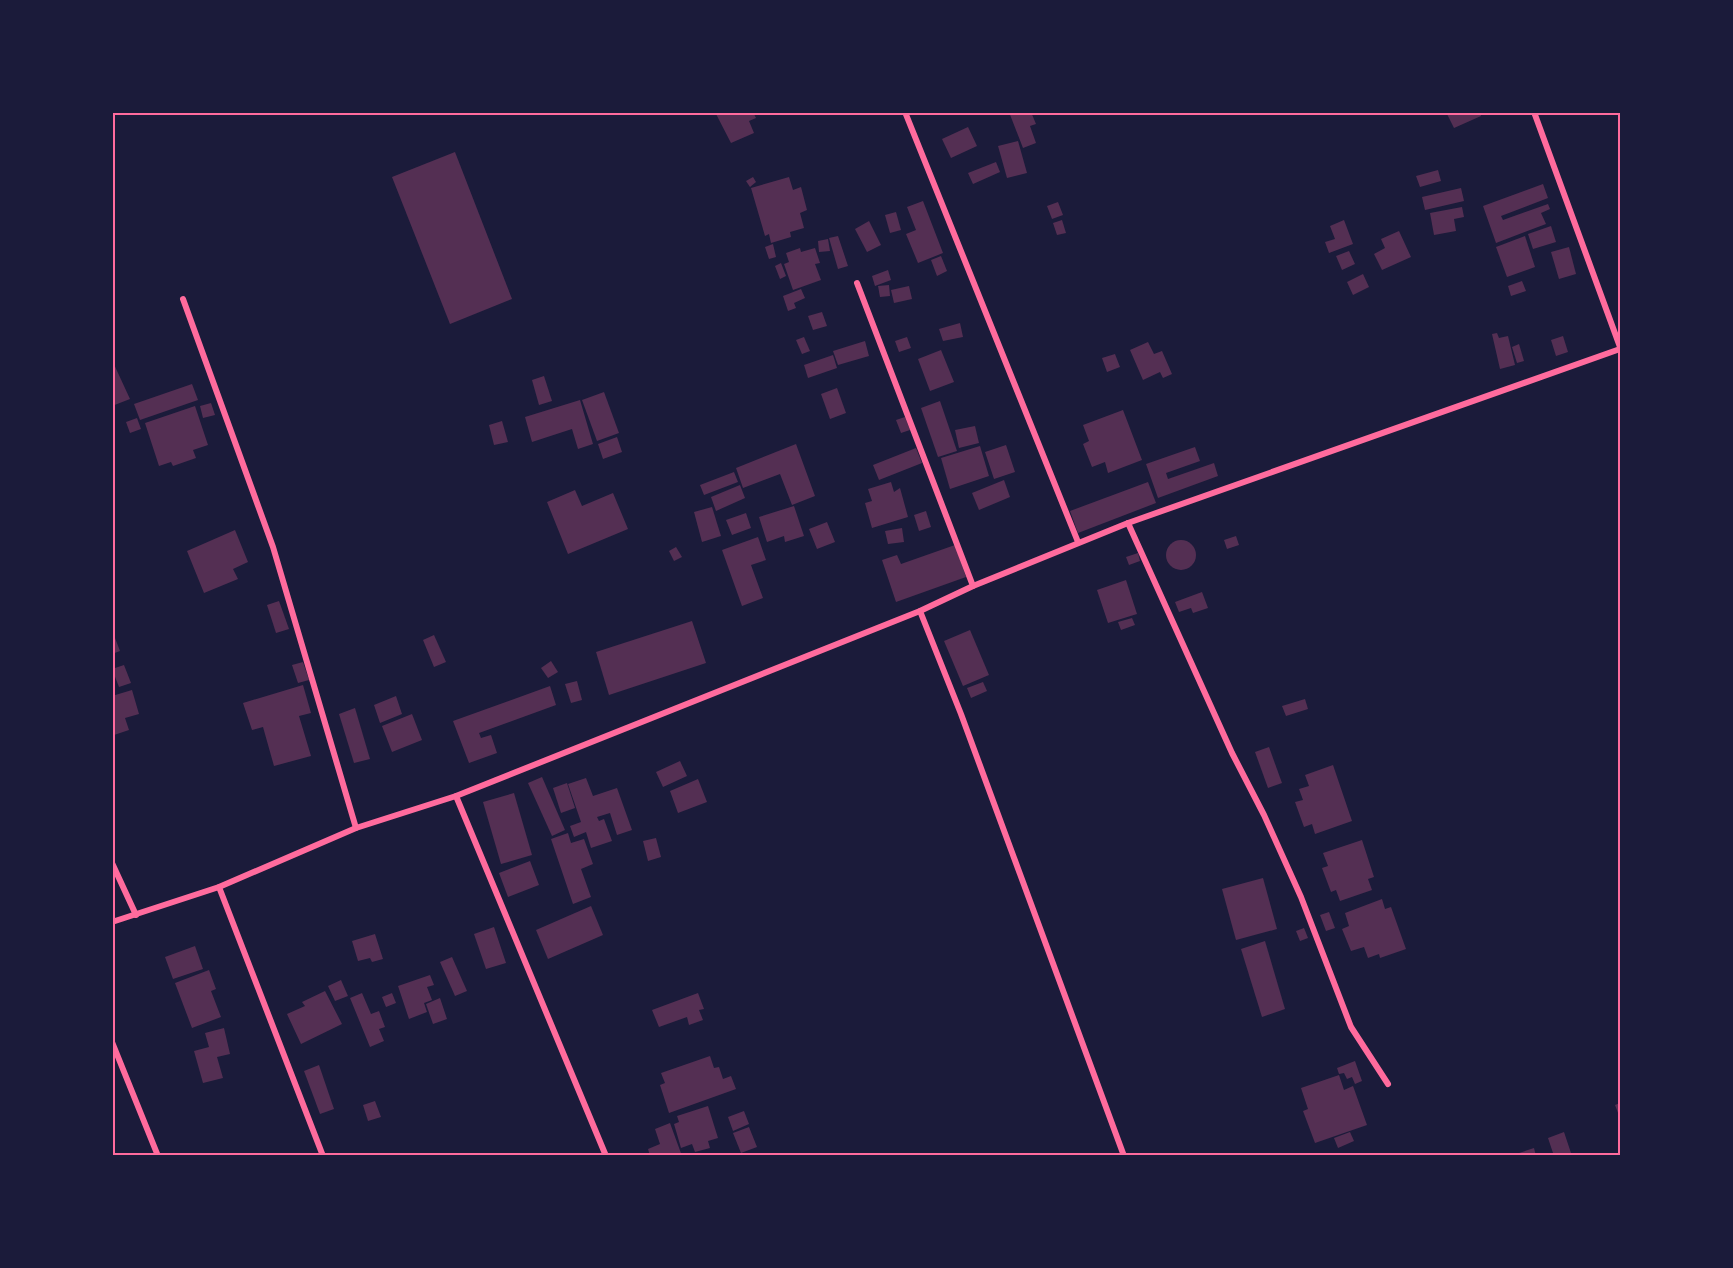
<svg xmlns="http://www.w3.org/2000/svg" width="1733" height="1268" viewBox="0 0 1733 1268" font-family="'Crimson Pro',serif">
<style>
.building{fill:#542f53}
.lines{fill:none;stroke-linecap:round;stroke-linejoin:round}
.minor{stroke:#ff6b9d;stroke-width:6}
.neatline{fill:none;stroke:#ff6b9d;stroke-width:2}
</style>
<rect width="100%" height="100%" fill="#1b1b3a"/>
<g class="building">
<polygon points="715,112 753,112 756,118 749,121 754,133 731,143"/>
<polygon points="1009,112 1031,112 1036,124 1030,126 1036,143 1023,148"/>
<polygon points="1446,112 1480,112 1481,116 1454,128"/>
<polygon points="968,127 977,146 951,158 942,139"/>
<polygon points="1018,141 1027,173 1007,178 998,146"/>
<polygon points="455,152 512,299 450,324 392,177"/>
<polygon points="996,162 1000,172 973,184 968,173"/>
<polygon points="1438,170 1441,181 1420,187 1416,176"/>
<polygon points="753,177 756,182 750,187 746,181"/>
<polygon points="789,177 793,190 801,187 807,210 800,213 804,228 790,232 791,237 771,243 769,234 765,236 751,188"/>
<polygon points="1543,184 1548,198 1501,216 1503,220 1548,204 1550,209 1541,213 1546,224 1496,243 1483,206"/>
<polygon points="1461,188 1464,201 1425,210 1422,197"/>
<polygon points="923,201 943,253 918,263 906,234 916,230 907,207"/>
<polygon points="1058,202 1063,215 1052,219 1047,206"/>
<polygon points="1462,207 1464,217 1454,219 1456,231 1434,235 1430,213"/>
<polygon points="896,212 901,230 890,233 885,215"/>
<polygon points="1062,220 1066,233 1057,235 1053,223"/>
<polygon points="1344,220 1353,244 1329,253 1325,242 1335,239 1330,226"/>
<polygon points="869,221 881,245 867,252 855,229"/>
<polygon points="1551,226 1556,242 1533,249 1528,234"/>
<polygon points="1399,231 1411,257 1382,270 1374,254 1385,248 1381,239"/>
<polygon points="838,236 848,266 838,269 829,238"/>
<polygon points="1525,236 1535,267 1507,277 1496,247"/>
<polygon points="828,239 830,251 819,252 818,241"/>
<polygon points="773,244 776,257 769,259 765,247"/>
<polygon points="1569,247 1576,274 1559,279 1551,252"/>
<polygon points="800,248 801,252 815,248 820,263 815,264 821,280 793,290 784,264 789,262 786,253"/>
<polygon points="1349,251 1355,264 1342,270 1336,256"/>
<polygon points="941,256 947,271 937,276 931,260"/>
<polygon points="781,263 786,276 780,279 775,266"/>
<polygon points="888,270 891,280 875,286 872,276"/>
<polygon points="1363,274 1369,287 1353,295 1347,282"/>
<polygon points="1522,281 1526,291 1511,296 1508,286"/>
<polygon points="889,285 890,296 880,297 878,286"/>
<polygon points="909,286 912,299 894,303 891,290"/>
<polygon points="801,289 805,298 794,303 796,308 788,311 783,296"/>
<polygon points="822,312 827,326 813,330 808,316"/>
<polygon points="960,323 963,337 943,341 939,329"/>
<polygon points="1497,333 1499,338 1508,336 1515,365 1500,369 1492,334"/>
<polygon points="1563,336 1568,352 1556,356 1551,340"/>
<polygon points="804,337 810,351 802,354 796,340"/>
<polygon points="907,337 911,348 899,352 895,341"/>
<polygon points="865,341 869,356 838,365 833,351"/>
<polygon points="1148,342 1154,354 1162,351 1172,374 1163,378 1160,372 1143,380 1130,350"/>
<polygon points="1519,344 1524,361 1517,363 1512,347"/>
<polygon points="941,350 954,382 930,391 918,359"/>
<polygon points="1115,354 1120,367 1107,372 1102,358"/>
<polygon points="833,355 837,368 808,378 804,365"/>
<polygon points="112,360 130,399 112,406"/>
<polygon points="544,376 552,401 539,405 532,380"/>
<polygon points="192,384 198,400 140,420 134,404"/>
<polygon points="837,388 846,413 830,419 821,394"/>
<polygon points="604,392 619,433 597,441 582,400"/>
<polygon points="580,400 593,444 578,449 572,429 532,442 525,417"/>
<polygon points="940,401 957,451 938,457 921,408"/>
<polygon points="211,403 215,415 203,418 200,406"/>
<polygon points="195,406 208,445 193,450 196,458 173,466 171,462 159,466 145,423"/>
<polygon points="1123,410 1142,460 1108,473 1105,462 1092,467 1083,444 1089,441 1083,425"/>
<polygon points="905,417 910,430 901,433 896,420"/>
<polygon points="137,418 141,429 130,433 126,422"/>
<polygon points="502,421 508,442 494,445 489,425"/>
<polygon points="975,426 979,443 959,448 955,430"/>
<polygon points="617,437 622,452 603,459 598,444"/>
<polygon points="796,444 815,496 792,505 780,474 743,488 736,468"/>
<polygon points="1006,445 1015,472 994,479 985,452"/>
<polygon points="980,446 989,476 950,489 941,458"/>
<polygon points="1195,447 1200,461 1166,473 1168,479 1214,463 1218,476 1158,498 1146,464"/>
<polygon points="916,448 922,463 879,480 873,465"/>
<polygon points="734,472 738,482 704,495 700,485"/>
<polygon points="1004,480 1010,497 979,510 972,493"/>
<polygon points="891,482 894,492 900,488 908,517 872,528 865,503 872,501 868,489"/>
<polygon points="1148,482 1156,503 1078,533 1070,511"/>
<polygon points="740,485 745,498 716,511 711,497"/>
<polygon points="575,490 582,506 613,493 628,529 568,554 547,502"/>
<polygon points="794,506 804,536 785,542 784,536 767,542 759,517"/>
<polygon points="712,507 721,536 702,542 694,512"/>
<polygon points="926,511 931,527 919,531 914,515"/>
<polygon points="746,513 751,528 732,535 726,520"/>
<polygon points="827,522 835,542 817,549 809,529"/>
<polygon points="902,528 904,542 888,544 885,531"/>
<polygon points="235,530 248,562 233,569 238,579 204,593 187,551"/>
<polygon points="1236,536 1239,545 1227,549 1224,540"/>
<polygon points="758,537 766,560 751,565 763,598 742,606 722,550"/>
<circle cx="1181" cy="555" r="15"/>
<polygon points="955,545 966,577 896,602 882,560 897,555 901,564"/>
<polygon points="676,547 682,557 674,561 669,551"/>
<polygon points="1138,553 1140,561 1129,565 1126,557"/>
<polygon points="1126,580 1137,614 1108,623 1097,590"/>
<polygon points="1202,592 1208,608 1193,613 1191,608 1179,612 1175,602"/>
<polygon points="279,601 289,629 276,633 267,605"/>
<polygon points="1132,618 1135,625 1121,630 1118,622"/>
<polygon points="692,621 706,663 609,695 596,652"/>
<polygon points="970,630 989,675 963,686 944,641"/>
<polygon points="434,635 446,662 434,667 423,640"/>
<polygon points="115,638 120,651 112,654 112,639"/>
<polygon points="551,661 558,672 548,678 541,668"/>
<polygon points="303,662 309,680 298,683 292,665"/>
<polygon points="124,665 131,683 119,687 112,669"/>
<polygon points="577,681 582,700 571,703 565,684"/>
<polygon points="983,682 987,691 971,698 967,688"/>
<polygon points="303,685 311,713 299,716 311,756 274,766 263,727 252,730 243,703"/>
<polygon points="550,686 556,705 479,733 481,738 491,735 497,753 469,763 453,721"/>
<polygon points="132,690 139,714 125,718 129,730 114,735 112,696"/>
<polygon points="396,696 402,714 380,723 374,705"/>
<polygon points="1305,699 1308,709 1286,716 1282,706"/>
<polygon points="355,708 370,759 354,763 339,714"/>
<polygon points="412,714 422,740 392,752 382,726"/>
<polygon points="1269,747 1282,783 1268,788 1255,752"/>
<polygon points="680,761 687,776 663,787 656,772"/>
<polygon points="1333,765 1352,821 1315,834 1312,824 1304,827 1295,802 1303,800 1299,789 1309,786 1305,775"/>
<polygon points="542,777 565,830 552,836 528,783"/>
<polygon points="586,778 593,796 617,788 632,830 617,835 610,813 597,817 599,821 604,819 612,841 591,848 586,832 574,837 570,826 581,822 568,784"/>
<polygon points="698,779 707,802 678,813 670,791"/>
<polygon points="567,783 575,808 561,813 553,788"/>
<polygon points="514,793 532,855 501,864 483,802"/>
<polygon points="568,833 571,843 584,839 593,864 581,869 591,897 573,904 551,839"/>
<polygon points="656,838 661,857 648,861 643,841"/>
<polygon points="1362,840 1374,877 1368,879 1372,890 1340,901 1336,890 1331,892 1322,868 1328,866 1323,853"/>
<polygon points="530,861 539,885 508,897 499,873"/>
<polygon points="1263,878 1277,929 1236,940 1222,889"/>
<polygon points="1382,899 1385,909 1391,907 1406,949 1380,958 1379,954 1368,958 1364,947 1351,951 1342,929 1349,926 1345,913"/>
<polygon points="591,906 603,935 548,959 536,930"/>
<polygon points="1329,912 1335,928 1326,931 1320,915"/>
<polygon points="494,927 506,963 486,969 474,934"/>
<polygon points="1304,928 1308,938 1300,941 1296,931"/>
<polygon points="375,934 383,959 372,962 370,958 358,961 352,941"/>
<polygon points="1265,941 1285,1009 1262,1017 1241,949"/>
<polygon points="195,946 203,969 173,979 165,957"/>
<polygon points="452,957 467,991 455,996 440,962"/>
<polygon points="209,970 216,989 211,991 221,1017 192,1028 175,983"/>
<polygon points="430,975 434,985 427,987 432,1000 424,1003 427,1012 409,1019 398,986"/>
<polygon points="341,980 348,996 335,1001 328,986"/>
<polygon points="325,991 342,1024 301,1044 287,1014 305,1006 302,1002"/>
<polygon points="362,993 371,1014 379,1011 385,1027 379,1029 384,1041 370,1047 350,998"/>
<polygon points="392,993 396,1003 386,1007 382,997"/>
<polygon points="698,993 704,1009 699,1010 703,1020 689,1025 687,1017 659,1027 652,1010"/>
<polygon points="440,998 447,1019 433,1024 426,1004"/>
<polygon points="224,1028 230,1054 217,1057 223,1078 203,1083 194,1051 209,1047 205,1033"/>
<polygon points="710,1056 714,1068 719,1067 723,1079 731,1076 736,1089 669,1113 660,1085 665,1083 661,1073"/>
<polygon points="1355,1061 1362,1081 1355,1084 1352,1077 1347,1079 1344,1073 1339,1074 1337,1068"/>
<polygon points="319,1065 334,1109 320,1114 304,1071"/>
<polygon points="1339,1075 1344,1090 1353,1086 1367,1125 1315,1143 1303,1111 1308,1109 1301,1088"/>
<polygon points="375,1101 381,1117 368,1121 363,1105"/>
<polygon points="1620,1103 1620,1118 1615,1105"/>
<polygon points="708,1106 718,1138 708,1141 710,1148 695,1152 692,1144 681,1148 674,1124 679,1122 677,1116"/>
<polygon points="744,1111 749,1124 733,1131 728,1117"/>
<polygon points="670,1123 682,1156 650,1156 648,1149 660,1144 655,1129"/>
<polygon points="749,1127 757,1147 741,1153 733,1133"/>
<polygon points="1350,1132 1354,1141 1338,1148 1334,1138"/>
<polygon points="1564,1132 1572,1156 1554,1156 1548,1138"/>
<polygon points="1534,1148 1536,1156 1513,1156 1513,1155"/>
</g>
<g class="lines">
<g class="minor">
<polyline points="905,112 1078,542"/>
<polyline points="1534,112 1620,347"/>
<polyline points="857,283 973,586"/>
<polyline points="183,299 273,547 356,828"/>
<polyline points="1128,523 1232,753 1264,815 1301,897 1351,1027 1388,1084"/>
<polyline points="920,611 961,714 1124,1156"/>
<polyline points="456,796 606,1156"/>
<polyline points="112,863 136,915"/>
<polyline points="219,887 323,1156"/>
<polyline points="112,922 219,887 356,828 456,796 920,611 973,586 1128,523 1620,349"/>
<polyline points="112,1042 158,1156"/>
</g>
</g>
<rect width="1733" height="1268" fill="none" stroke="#1b1b3a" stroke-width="228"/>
<rect x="114" y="114" width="1505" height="1040" class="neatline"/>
</svg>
